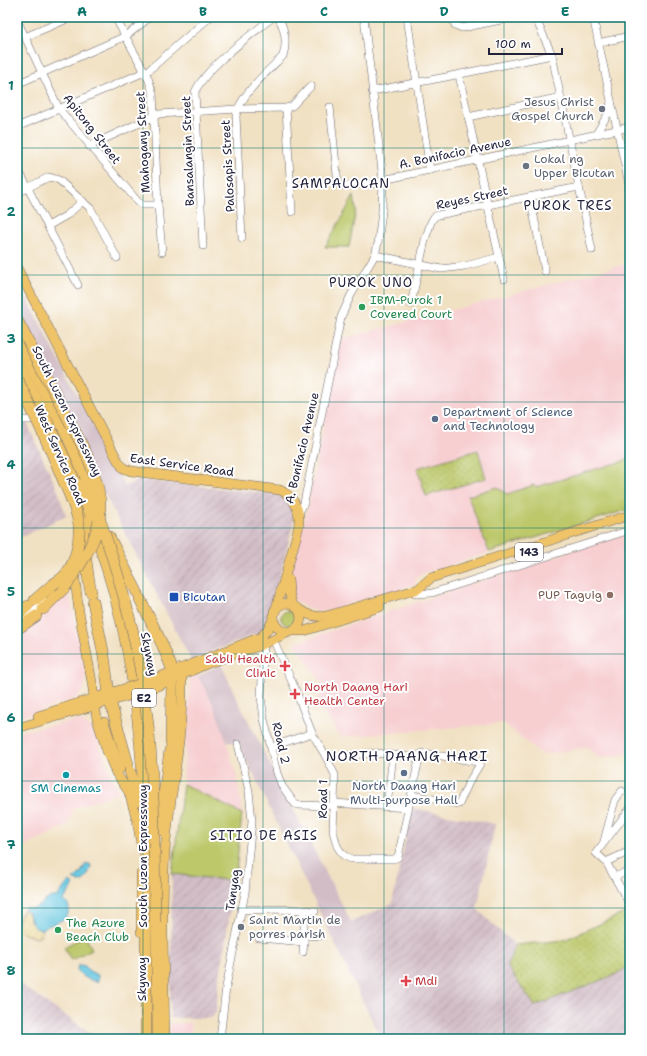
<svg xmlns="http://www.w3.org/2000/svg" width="647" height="1056" viewBox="0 0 647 1056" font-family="'Shantell Sans',sans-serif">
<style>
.built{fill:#f7cfd1}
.industrial{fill:url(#industrial-furrows)}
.railway{fill:#d2bdc6}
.grass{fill:#bcc86a;stroke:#6f7552}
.sand{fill:url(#sand-dots);stroke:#887e6c}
.park{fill:url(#park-dots);stroke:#6f7552}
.water{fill:#61c5df;stroke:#42748d}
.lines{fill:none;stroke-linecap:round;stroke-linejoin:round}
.minor-casing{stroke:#6a656b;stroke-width:8}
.major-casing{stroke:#6a656b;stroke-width:10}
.highway-casing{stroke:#6a656b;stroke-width:12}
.minor{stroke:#fff;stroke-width:7}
.major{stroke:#efc469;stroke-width:9}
.highway{stroke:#efc469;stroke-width:11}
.major-bridge-casing{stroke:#6a656b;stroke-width:10;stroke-linecap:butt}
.highway-bridge-casing{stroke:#6a656b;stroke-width:12;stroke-linecap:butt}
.major-bridge{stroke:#efc469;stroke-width:9}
.highway-bridge{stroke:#efc469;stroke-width:11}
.grid{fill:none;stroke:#0f766e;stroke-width:1;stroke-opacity:0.55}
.worship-dot{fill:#6b7280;stroke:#fff;stroke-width:1.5}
.leisure-dot{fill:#2e9e5b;stroke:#fff;stroke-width:1.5}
.service-dot{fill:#5c6f8a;stroke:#fff;stroke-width:1.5}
.education-dot{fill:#8d6e63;stroke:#fff;stroke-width:1.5}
.transit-dot{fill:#1a4fb4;stroke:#fff;stroke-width:1.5}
.health-dot{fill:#e0444e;stroke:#fff;stroke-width:1.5}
.culture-dot{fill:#0f9aa8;stroke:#fff;stroke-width:1.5}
.labels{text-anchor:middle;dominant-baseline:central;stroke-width:4;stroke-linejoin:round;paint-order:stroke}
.shield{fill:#fff;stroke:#646476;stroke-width:1}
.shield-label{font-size:11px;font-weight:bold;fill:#22223b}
.worship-label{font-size:12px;fill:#5b616d;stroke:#fff;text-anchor:start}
.street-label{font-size:12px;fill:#22223b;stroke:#fff}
.leisure-label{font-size:12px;fill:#27864d;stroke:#fff;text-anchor:start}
.service-label{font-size:12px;fill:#4e5e75;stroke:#fff;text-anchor:start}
.education-label{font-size:12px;fill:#785e54;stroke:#fff;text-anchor:end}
.transit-label{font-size:12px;fill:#164399;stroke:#fff;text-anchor:start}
.health-label{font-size:12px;fill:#be3a42;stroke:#fff;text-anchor:start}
.culture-label{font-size:12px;fill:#0d838f;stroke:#fff}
.neighbourhood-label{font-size:13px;letter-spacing:1px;fill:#22223b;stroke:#fff}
.quarter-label{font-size:14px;letter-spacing:1px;fill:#22223b;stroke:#fff}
.neatline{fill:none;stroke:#0f766e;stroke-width:1.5}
.grid-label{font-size:13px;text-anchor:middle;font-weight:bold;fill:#0f766e}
</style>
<defs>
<pattern id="industrial-furrows" width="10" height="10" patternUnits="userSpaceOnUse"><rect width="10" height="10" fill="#d2bdc6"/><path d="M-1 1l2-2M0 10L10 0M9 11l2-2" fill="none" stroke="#b4a2ab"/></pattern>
<pattern id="sand-dots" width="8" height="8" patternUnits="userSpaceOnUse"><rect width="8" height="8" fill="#eeda9e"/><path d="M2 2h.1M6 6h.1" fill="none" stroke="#ccbb89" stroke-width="1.8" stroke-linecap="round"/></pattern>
<pattern id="park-dots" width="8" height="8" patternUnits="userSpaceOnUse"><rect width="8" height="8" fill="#bcc86a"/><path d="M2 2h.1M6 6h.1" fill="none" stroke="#a1ac5d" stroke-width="1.8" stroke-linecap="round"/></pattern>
</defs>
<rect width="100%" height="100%" fill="#fff"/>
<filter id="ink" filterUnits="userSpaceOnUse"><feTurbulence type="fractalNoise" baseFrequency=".025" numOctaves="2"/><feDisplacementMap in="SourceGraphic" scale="8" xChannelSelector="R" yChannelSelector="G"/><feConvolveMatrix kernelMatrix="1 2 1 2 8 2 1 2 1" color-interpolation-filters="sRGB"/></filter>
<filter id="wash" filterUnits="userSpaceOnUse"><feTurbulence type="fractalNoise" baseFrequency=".012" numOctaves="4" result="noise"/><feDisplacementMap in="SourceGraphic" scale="16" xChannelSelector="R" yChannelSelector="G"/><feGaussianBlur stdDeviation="0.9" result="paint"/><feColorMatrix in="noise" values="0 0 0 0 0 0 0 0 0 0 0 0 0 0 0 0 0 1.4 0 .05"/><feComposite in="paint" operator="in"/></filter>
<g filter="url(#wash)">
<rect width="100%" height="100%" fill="#f1e1c3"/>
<g class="built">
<polygon points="630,263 630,508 424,573 416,578 415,584 385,595 374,596 327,611 317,611 307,608 297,602 292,596 290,577 299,537 307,509 341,339"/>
<polygon points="623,535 627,542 630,541 630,754 598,758 588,747 542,755 504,723 341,737 314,700 327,691 295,643 589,545"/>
<polygon points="68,589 86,675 84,689 77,698 17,718 17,632 38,618"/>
<polygon points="198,675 214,706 222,726 237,777 242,813 264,825 183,784 190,678"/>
<polygon points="80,720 94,730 114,783 119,792 74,808 68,825 17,850 17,732"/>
<polygon points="170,1023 191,1023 191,1039 169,1039"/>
<rect x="101" y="1033" width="34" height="6"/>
</g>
<g class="industrial">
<polygon points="17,423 27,423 58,491 66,516 17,539"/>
<polygon points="139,480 278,494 286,499 292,510 294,520 281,572 263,631 211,652 125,486"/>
<polygon points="412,808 495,824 477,909 515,945 564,940 629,911 630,913 630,1039 404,1039 351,922 392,904"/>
<polygon points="172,874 235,881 219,982 216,1012 212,1018 170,1018"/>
<polygon points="17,982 99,1039 17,1039"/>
</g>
<g class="railway">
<polygon points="17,279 211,652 192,662 17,326"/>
<polygon points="221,664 236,697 351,922 404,1039 381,1039 238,743 227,742 214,706 198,676"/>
</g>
<g class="grass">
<polygon points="354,196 356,210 349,247 325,247"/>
<polygon points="630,459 630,509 489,552 468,496 497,487 507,494 534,485 536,487"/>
<circle cx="288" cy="618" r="7"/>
<polygon points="183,784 242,814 235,881 172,874"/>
<polygon points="85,936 92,949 71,960 64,947"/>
</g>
<polygon class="sand" points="24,910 29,914 30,921 41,930 42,929 42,934 37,938 24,934 18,928 19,918"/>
<g class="park">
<polygon points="478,450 486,478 426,496 417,468"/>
<polygon points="629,911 630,913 630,966 614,975 535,1006 507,966 515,945 564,940"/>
</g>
<g class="water">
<path d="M86,864H90L91,867C88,873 87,881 79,882L73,879L80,874Z"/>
<path d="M69,881L74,885L63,901L68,904C74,922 51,922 41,930C32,928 31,922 29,914L24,910L26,907C40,914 44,895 57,897Z"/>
<path d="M81,965L85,966L89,971L98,975V981C92,983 79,975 77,969L78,966Z"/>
</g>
</g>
<g filter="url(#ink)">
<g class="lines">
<defs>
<g id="minor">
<polyline points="115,17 148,78 153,93 158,205 162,252"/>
<polyline points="304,17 304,19"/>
<polyline points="407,17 430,170"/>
<polyline points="453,17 455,25 462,28 516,17"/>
<polyline points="535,17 552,55 592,250"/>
<polyline points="593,17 630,189"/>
<polyline points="19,24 59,109 139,203 143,205 158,205"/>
<polyline points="25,37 72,17"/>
<polyline points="598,43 630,36"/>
<polyline points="459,75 504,279"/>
<polyline points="17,84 126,36 150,17"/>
<polyline points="372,91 446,77 552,55"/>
<polyline points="330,107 338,184 345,186 382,183"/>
<polyline points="286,108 292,212"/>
<polyline points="468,117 561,97"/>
<polyline points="17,127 149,70 210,17"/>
<polyline points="596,134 608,114 611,102"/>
<polyline points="89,146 159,114 237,109 286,108 292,106 311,86"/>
<polyline points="17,167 78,285"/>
<polyline points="383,180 630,127"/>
<polyline points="17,193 49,177 59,180 91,209 117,258"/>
<polyline points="530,197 545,271"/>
<polyline points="48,226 67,215 83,201"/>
<path d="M242,238L236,116C239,96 269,70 283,56C287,43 285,29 278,17"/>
<path d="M203,246L195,92C207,66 250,36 273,17"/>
<polyline points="375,255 441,269 465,266 499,257"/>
<polyline points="411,304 425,240 431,222 434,217 438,215 579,187"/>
<polyline points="17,405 25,404"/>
<polyline points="17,420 33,420"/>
<polyline points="299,513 304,503 341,317 351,295 375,255 378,243 382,211 383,180 364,17"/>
<polyline points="416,594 432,593 630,530"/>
<polyline points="27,617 44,601"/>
<polyline points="273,639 296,691 312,733 326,757 335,775 333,831 337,846 343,855 351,859 394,859 398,857 420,754 424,753 478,762 480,764 469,782 459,804 412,795"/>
<polyline points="264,644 261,697 264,719 277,773 282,786 295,804 297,805 333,806"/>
<polyline points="271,747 312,733"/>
<polyline points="326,757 376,753 419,758"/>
<polyline points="333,803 408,808"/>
<polyline points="387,806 393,755"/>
<polyline points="629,810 596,853 606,862 630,905"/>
<polyline points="604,841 615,800 622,791"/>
<polyline points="606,862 630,851"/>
<polyline points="615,877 630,870"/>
<path d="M241,910C266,909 290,908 315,911"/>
<polyline points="304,935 320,936"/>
<polyline points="259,938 304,942 304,914 302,910"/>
<polyline points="303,952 304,942"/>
<polyline points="220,1039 226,987 245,893 252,821 249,791 238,744"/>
</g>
<g id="major">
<path d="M17,268L117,459L123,468L131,471L280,490C298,498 302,517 297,534L273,619C270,627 267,631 261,637L157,678"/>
<polyline points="74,571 79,612 92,682 97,719 107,751 116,773 129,792"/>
<polyline points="288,579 289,592 292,604"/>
<path d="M274,611C287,595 294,608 307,614C315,617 323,617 330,615L418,589L431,578L630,515"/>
<path d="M273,619C280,643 310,629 298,609"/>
<polyline points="291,631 304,631 380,607"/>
<polyline points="160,685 209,663 264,644 289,632"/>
<polyline points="38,716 123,689"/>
<polyline points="104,722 120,769"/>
<polyline points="17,728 125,697"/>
<polyline points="127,786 137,820 141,844"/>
<polyline points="141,874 141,932"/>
<path d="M165,1039C164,977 161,913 165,851C170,790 186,729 181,668"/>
</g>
<g id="highway">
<polyline points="17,339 66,433 91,489"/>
<path d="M17,362C56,436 92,512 114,592C154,735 145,891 146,1039"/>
<path d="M82,525C85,548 86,570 91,592"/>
<polyline points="109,537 137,592"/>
<polyline points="140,599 162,644 173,671"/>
<polyline points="35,600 51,586"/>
<polyline points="93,602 104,656 109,694"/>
<polyline points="43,609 65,587"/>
<polyline points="17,616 28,606"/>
<polyline points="17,629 36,616"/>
<polyline points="110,701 128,764"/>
<polyline points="171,742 172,680"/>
<polyline points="130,772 140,801"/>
<polyline points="159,830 170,750"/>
<polyline points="157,913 158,1039"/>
</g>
</defs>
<use href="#minor" class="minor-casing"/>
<use href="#major" class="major-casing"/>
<use href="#highway" class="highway-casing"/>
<use href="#minor" class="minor"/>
<use href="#major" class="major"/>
<use href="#highway" class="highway"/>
<defs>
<g id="major-bridge">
<polyline points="123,689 157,678"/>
<polyline points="125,697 160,685"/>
</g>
<g id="highway-bridge">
<path d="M17,320L85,451C112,511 101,536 65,587"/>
<path d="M17,379C34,413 50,447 64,482C70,496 77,510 79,525C80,541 76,562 66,574C62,579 56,582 51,586"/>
<path d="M86,482C116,561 140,641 148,725C155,790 154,856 155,922"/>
<polyline points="78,484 91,515"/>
</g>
</defs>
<use href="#major-bridge" class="major-bridge-casing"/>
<use href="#highway-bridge" class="highway-bridge-casing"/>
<use href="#major-bridge" class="major-bridge"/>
<use href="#highway-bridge" class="highway-bridge"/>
</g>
</g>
<path class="grid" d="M143,17V1039M263,17V1039M384,17V1039M504,17V1039M17,148H630M17,275H630M17,402H630M17,528H630M17,654H630M17,781H630M17,908H630"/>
<g class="worship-dot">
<circle cx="602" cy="109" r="4"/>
<circle cx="526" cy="166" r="4"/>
<circle cx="241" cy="927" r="4"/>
</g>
<g class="leisure-dot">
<circle cx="362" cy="307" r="4"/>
<circle cx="58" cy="930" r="4"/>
</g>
<g class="service-dot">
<circle cx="435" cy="419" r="4"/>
<circle cx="404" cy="773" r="4"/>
</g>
<circle class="education-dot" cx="610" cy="595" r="4"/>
<rect class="transit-dot" x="169" y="592" width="10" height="10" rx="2"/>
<g class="health-dot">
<path d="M283 660h4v4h4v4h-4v4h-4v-4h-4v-4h4z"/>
<path d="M293 688h4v4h4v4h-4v4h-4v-4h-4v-4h4z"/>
<path d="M404 975h4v4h4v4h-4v4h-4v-4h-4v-4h4z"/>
</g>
<circle class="culture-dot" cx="66" cy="775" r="4"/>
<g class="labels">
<g class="shield">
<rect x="515" y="543" width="28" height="18" rx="3"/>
<rect x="132" y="689" width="24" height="18" rx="3"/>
</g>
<g class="shield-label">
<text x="529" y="552">143</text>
<text x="144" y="698">E2</text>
</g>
<g class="worship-label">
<text x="594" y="102" text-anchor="end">Jesus Christ<tspan x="594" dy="14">Gospel Church</tspan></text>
<text x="534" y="159">Lokal ng<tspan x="534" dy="14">Upper Bicutan</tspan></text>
<text x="249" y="920">Saint Martin de<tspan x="249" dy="14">porres parish</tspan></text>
</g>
<g class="street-label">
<text transform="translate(92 129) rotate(52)">Apitong Street</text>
<text transform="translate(143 142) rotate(-93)">Mahogany Street</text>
<text transform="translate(188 151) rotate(-92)">Bansalangin Street</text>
<text transform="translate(455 153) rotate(-12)">A. Bonifacio Avenue</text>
<text transform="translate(228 166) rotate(-93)">Palosapis Street</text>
<text transform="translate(472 198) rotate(-12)">Reyes Street</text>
<text transform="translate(67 411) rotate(64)">South Luzon Expressway</text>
<text transform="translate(302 448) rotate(-77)">A. Bonifacio Avenue</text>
<text transform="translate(60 455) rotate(66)">West Service Road</text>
<text transform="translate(182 465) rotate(8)">East Service Road</text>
<text transform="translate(149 654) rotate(79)">Skyway</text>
<text transform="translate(281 743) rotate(77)">Road 2</text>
<text transform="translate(323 799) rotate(-89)">Road 1</text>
<text transform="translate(143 856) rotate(-90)">South Luzon Expressway</text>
<text transform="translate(233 890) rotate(-82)">Tanyag</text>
<text transform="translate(142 979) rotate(-90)">Skyway</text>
</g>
<g class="leisure-label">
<text x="370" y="300">IBM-Purok 1<tspan x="370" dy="14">Covered Court</tspan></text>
<text x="66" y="923">The Azure<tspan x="66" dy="14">Beach Club</tspan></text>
</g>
<g class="service-label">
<text x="443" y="412">Department of Science<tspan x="443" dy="14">and Technology</tspan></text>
<text x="404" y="786" text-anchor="middle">North Daang Hari<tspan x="404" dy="14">Multi-purpose Hall</tspan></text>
</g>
<g class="education-label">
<text x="602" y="595">PUP Taguig</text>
</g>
<g class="transit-label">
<text x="183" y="597">Bicutan</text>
</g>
<g class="health-label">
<text x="276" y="659" text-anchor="end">Sabli Health<tspan x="276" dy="14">Clinic</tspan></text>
<text x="304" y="687">North Daang Hari<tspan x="304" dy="14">Health Center</tspan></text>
<text x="415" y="981">Mdi</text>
</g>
<g class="culture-label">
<text x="66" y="788">SM Cinemas</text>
</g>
<g class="neighbourhood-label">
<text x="341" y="183">SAMPALOCAN</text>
<text x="568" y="205">PUROK TRES</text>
<text x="371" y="282">PUROK UNO</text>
<text x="264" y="835">SITIO DE ASIS</text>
</g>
<g class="quarter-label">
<text x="407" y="756">NORTH DAANG HARI</text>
</g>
</g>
<rect width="647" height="1056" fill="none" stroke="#fff" stroke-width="44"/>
<path d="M489 48v6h73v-6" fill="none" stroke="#22223b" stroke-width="2"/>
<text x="495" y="48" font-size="12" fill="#22223b" stroke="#ffffff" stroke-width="3" paint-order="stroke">100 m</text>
<rect x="22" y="22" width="603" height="1012" class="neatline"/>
<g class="grid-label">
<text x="82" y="16">A</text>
<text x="203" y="16">B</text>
<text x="324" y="16">C</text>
<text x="444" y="16">D</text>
<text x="565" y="16">E</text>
<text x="11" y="90">1</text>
<text x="11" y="216">2</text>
<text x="11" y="343">3</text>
<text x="11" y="469">4</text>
<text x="11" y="596">5</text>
<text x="11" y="722">6</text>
<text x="11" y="849">7</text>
<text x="11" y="975">8</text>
</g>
</svg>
